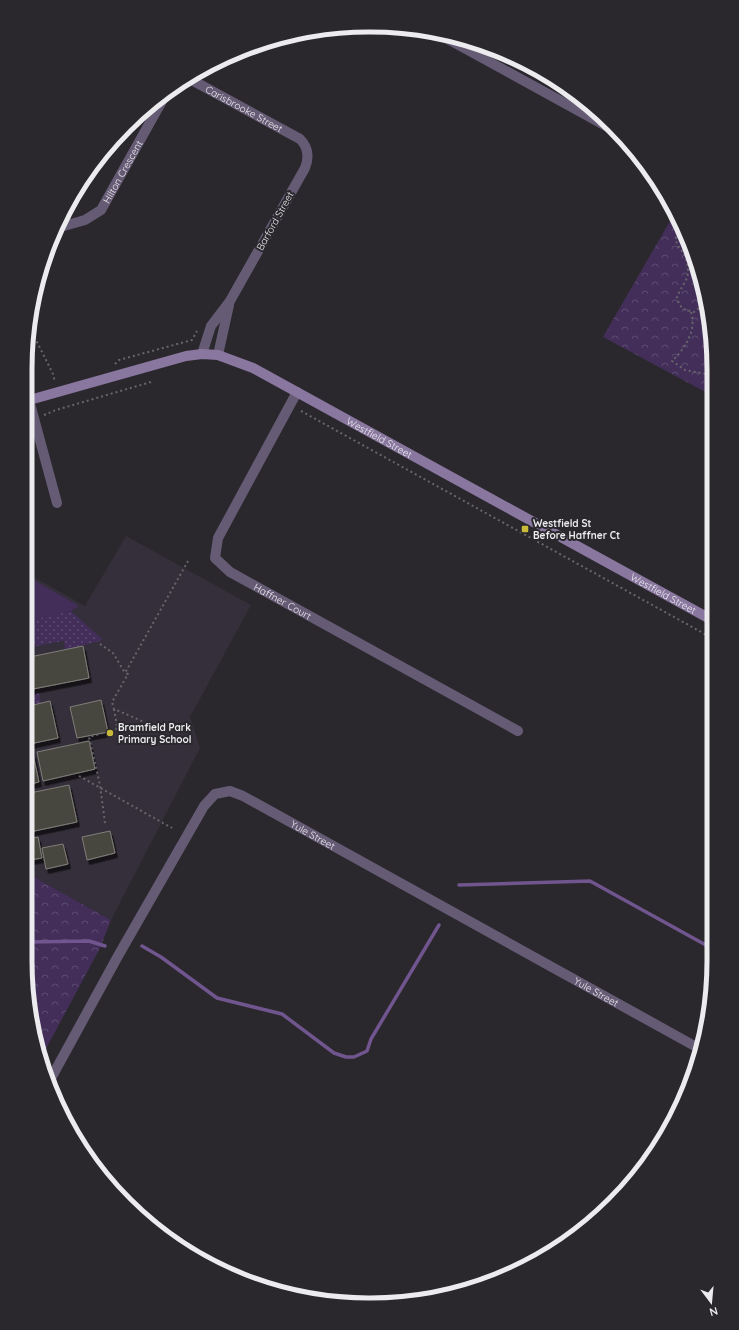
<svg xmlns="http://www.w3.org/2000/svg" width="739" height="1330" viewBox="0 0 739 1330" font-family="Quicksand,sans-serif">
<style>
.built{fill:#342f3a}
.grass{fill:url(#grass-dots)}
.park{fill:url(#park-crowns)}
.pitch{fill:#422e59}
.lines{fill:none;stroke-linecap:round;stroke-linejoin:round}
.stream{stroke:#70558f;stroke-width:3.5}
.building{fill:#464640;stroke:#807f79;filter:url(#shadow)}
.path{stroke:#68666b;stroke-width:2;stroke-dasharray:2 3;stroke-linecap:butt}
.minor{stroke:#665b75;stroke-width:10}
.tertiary{stroke:#665b75;stroke-width:10}
.secondary{stroke:#8977a0;stroke-width:10}
.poi-dot{fill:#caba3a;stroke:#2a282d;stroke-width:1.5}
.labels{text-anchor:middle;dominant-baseline:central;stroke-width:4;stroke-linejoin:round;paint-order:stroke}
.street-label{font-size:10px;fill:#ecebee;stroke:#2a282d}
.poi-label{font-size:10px;font-weight:bold;fill:#ecebee;stroke:#2a282d;text-anchor:start}
.rim{fill:none;stroke:#ecebee;stroke-width:5}
</style>
<defs>
<pattern id="grass-dots" width="8" height="8" patternUnits="userSpaceOnUse"><rect width="8" height="8" fill="#422e59"/><path d="M2 2h.1M6 6h.1" fill="none" stroke="#5d4c71" stroke-width="1.8" stroke-linecap="round"/></pattern>
<pattern id="park-crowns" width="20" height="18" patternUnits="userSpaceOnUse"><rect width="20" height="18" fill="#422e59"/><path d="M2 6a3 3 0 1 1 6 0M12 15a3 3 0 1 1 6 0" fill="none" stroke="#5d4c71"/></pattern>
<filter id="shadow"><feDropShadow dx="2.5" dy="4.5" stdDeviation="0" flood-color="#0009"/></filter>
</defs>
<rect width="100%" height="100%" fill="#2a282d"/>
<polygon class="built" points="126,536 251,605 190,717 200,748 111,920 25,872 25,572 85,606"/>
<g class="grass">
<polygon points="71,611 103,640 65,650 64,641 25,648 25,621"/>
<polygon points="25,685 28,695 39,693 41,703 25,707"/>
</g>
<g class="park">
<polygon points="674,214 696,259 711,325 711,395 603,337"/>
<polygon points="25,872 111,920 100,948 41,1058 25,960"/>
</g>
<polygon class="pitch" points="25,575 79,606 71,611 25,621"/>
<g class="lines">
<g class="stream">
<polyline points="459,885 590,881 713,949"/>
<polyline points="25,940 29,942 89,941 105,946"/>
<polyline points="142,946 161,957 217,998 282,1014 334,1053 346,1057 354,1057 367,1051 371,1039 439,925"/>
</g>
</g>
<g class="building">
<polygon points="83,646 89,678 28,690 25,680 25,658"/>
<polygon points="101,700 108,732 77,738 70,707"/>
<polygon points="50,701 58,738 25,745 25,707"/>
<polygon points="89,741 95,769 43,781 37,752"/>
<polygon points="33,754 39,782 25,785 25,755"/>
<polygon points="69,785 77,822 25,833 25,794"/>
<polygon points="110,831 115,853 87,860 82,837"/>
<polygon points="38,837 42,858 25,861 25,840"/>
<polygon points="63,844 68,864 46,869 42,848"/>
</g>
<g class="lines">
<g class="path">
<path d="M681,228C670,241 679,245 685,256C687,260 688,266 688,271C688,281 680,288 677,297L679,304L683,309L694,312L706,303"/>
<path d="M691,312C697,330 685,349 672,361L685,370L711,375"/>
<polyline points="30,328 53,374 55,382"/>
<polyline points="115,364 119,360 192,340 197,331"/>
<polyline points="301,411 712,638"/>
<polyline points="44,415 56,410 151,382"/>
<polyline points="100,644 113,653 125,673"/>
<polyline points="114,709 117,726 131,731"/>
<polyline points="156,727 114,709 112,702 128,674 125,673 188,561"/>
<polyline points="79,776 172,828"/>
<polyline points="105,823 100,785 89,737 113,730 116,729 117,726"/>
</g>
<g class="minor">
<path id="s1" d="M188,78L300,139C309,148 309,158 305,168L230,301L211,326L202,354"/>
<path id="s2" d="M57,228L85,220L101,210L167,92"/>
<polyline points="218,355 229,305"/>
<path id="s3" d="M297,392L218,538L215,558L230,572L518,731"/>
<polyline points="29,400 57,503"/>
<path id="s4" d="M49,1082L118,956L204,806L215,794L230,791L243,796L700,1049"/>
</g>
<polyline class="tertiary" points="437,33 619,133"/>
<path class="secondary" id="s5" d="M26,401L186,356L202,354L218,355L253,368L712,620"/>
</g>
<g class="poi-dot">
<rect x="521" y="525" width="8" height="8" rx="2"/>
<circle cx="110" cy="733" r="4"/>
</g>
<g class="labels">
<g class="street-label">
<text stroke="none"><textPath href="#s1" startOffset="64">Carisbrooke Street</textPath></text>
<text stroke="none"><textPath href="#s2" startOffset="92">Hilton Crescent</textPath></text>
<text transform="translate(275 221) rotate(-61)">Barford Street</text>
<text stroke="none"><textPath href="#s5" startOffset="380">Westfield Street</textPath></text>
<text stroke="none"><textPath href="#s5" startOffset="704">Westfield Street</textPath></text>
<text stroke="none"><textPath href="#s3" startOffset="267">Haffner Court</textPath></text>
<text stroke="none"><textPath href="#s4" startOffset="442">Yule Street</textPath></text>
<text stroke="none"><textPath href="#s4" startOffset="766">Yule Street</textPath></text>
</g>
<g class="poi-label">
<text x="533" y="523">Westfield St<tspan x="533" dy="12">Before Haffner Ct</tspan></text>
<text x="118" y="727">Bramfield Park<tspan x="118" dy="12">Primary School</tspan></text>
</g>
</g>
<path d="M0 0H739V1330H0ZM369 32H370A337 337 0 0 1 707 369V961A337 337 0 0 1 370 1298H369A337 337 0 0 1 32 961V369A337 337 0 0 1 369 32Z" fill="#2a282d" fill-rule="evenodd"/>
<path class="rim" d="M369 32H370A337 337 0 0 1 707 369V961A337 337 0 0 1 370 1298H369A337 337 0 0 1 32 961V369A337 337 0 0 1 369 32Z"/>
<g transform="translate(711 1302) rotate(164)" stroke="#2a282d" stroke-width="3" paint-order="stroke">
<path d="M0-3L7 15L0 10L-7 15Z" fill="#ecebee"/>
<text y="-6" font-size="11" font-weight="bold" text-anchor="middle" fill="#ecebee">N</text>
</g>
</svg>
